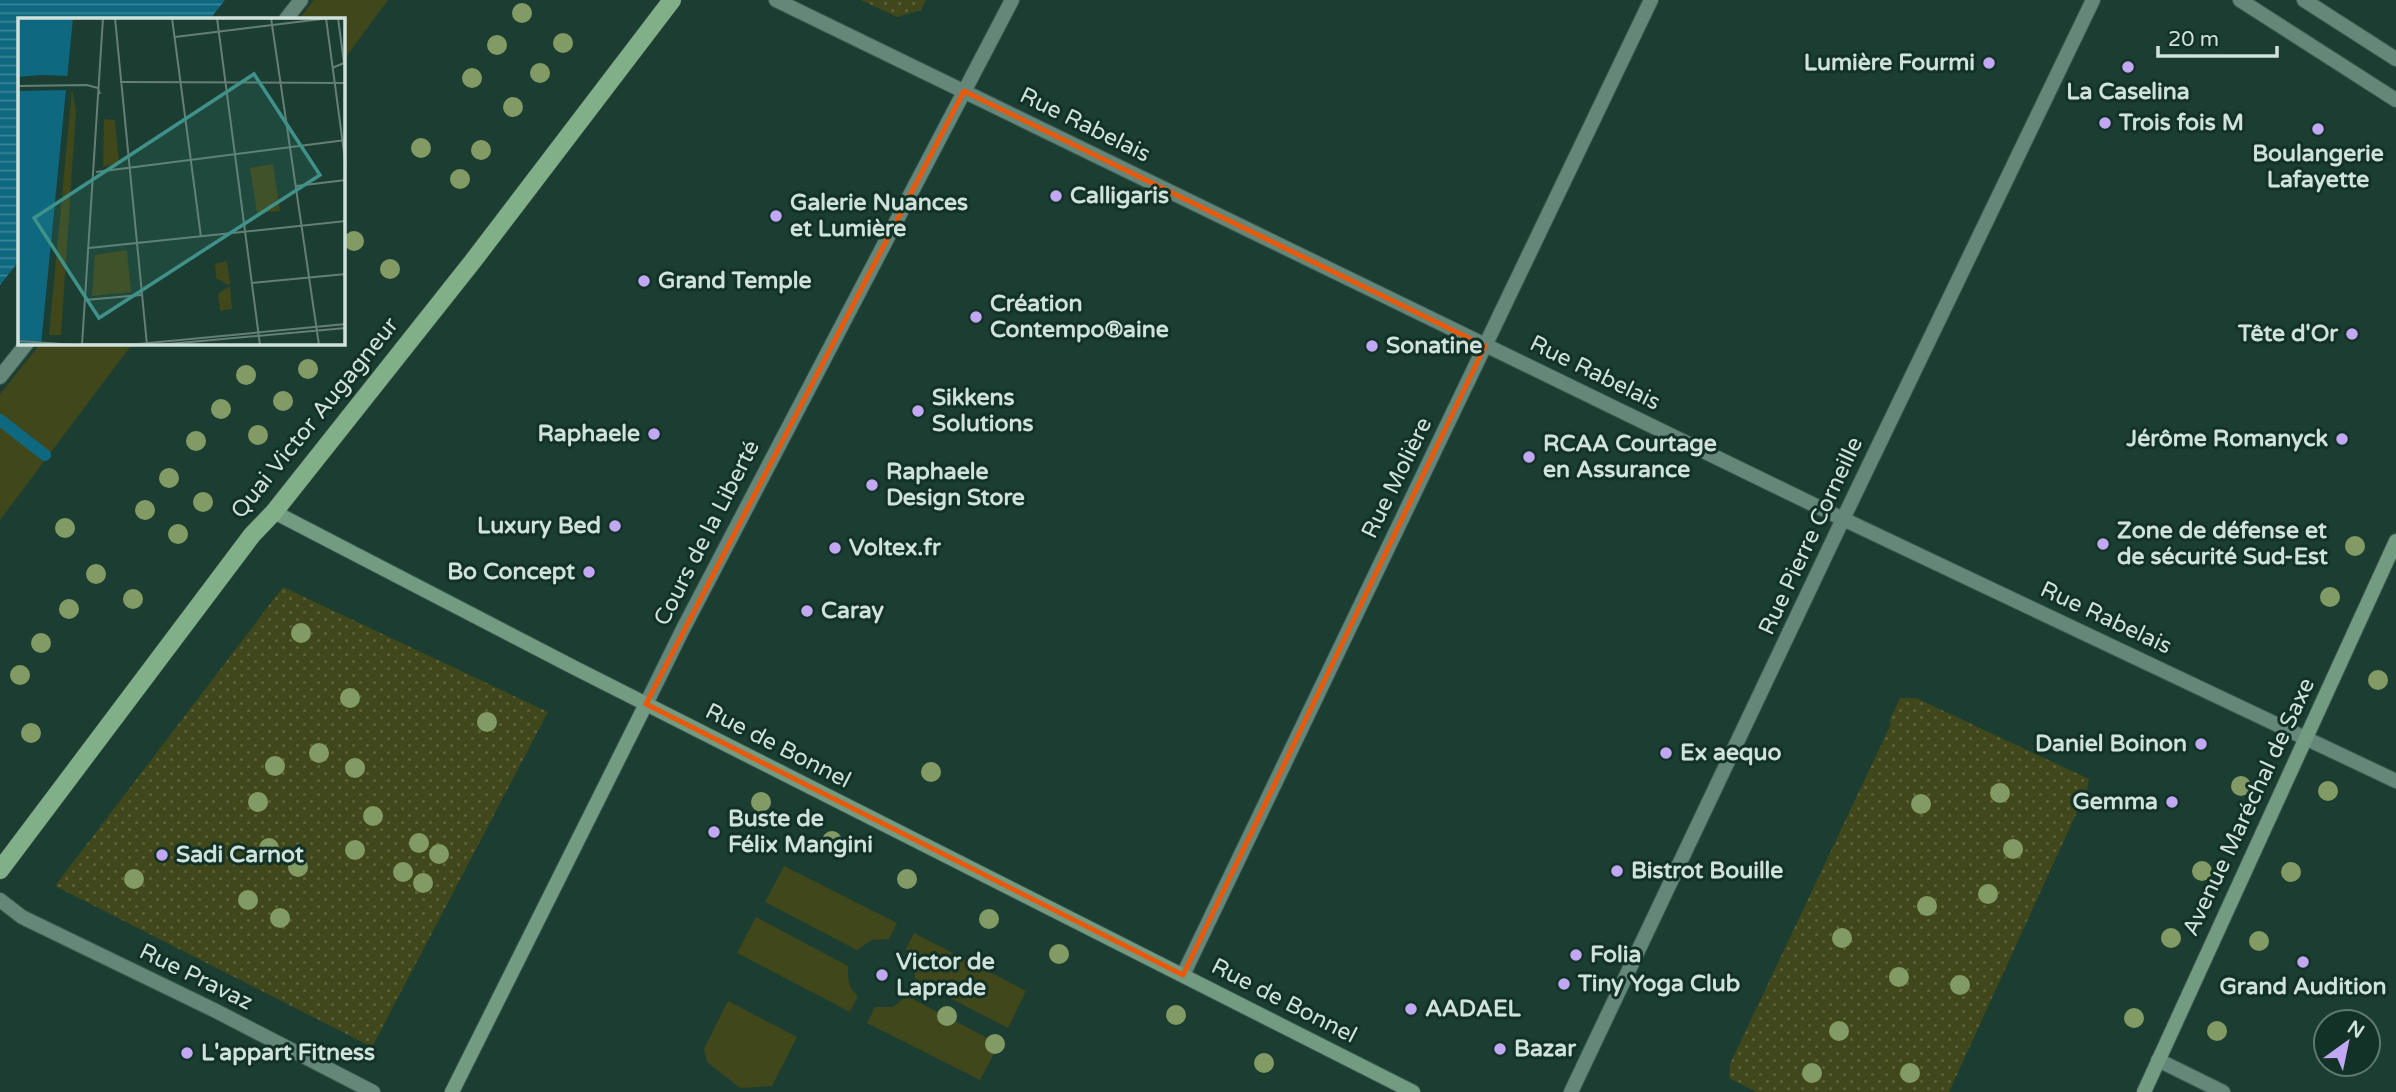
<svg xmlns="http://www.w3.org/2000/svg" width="2396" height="1092" viewBox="0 0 2396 1092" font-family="'Varela Round',sans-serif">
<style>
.grass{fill:#40471a}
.park{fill:url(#park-dots)}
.water{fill:url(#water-rules)}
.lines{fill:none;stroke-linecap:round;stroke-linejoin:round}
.stream{stroke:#0e6880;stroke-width:12}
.lane-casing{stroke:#3c5850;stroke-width:16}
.street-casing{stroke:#3c5850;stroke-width:16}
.secondary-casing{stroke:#3c5850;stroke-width:16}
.primary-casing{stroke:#3c5850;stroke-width:19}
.lane{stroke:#65877a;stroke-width:14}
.street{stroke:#65877a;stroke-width:14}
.secondary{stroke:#739b81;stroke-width:14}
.primary{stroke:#81af87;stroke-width:18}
.tree{fill:#829a64}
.marked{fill:none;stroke:#e8590c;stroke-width:5;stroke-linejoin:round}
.poi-dot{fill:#c2a7f2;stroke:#123228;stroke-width:2.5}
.labels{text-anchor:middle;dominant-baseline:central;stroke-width:6;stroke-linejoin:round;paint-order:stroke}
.poi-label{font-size:23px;font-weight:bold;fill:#d0e2db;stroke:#123228;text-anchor:start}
.street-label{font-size:23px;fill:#d0e2db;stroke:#123228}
.inset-road{fill:none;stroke:#647f76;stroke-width:2}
.view{fill:#3f9189;fill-opacity:0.15;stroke:#3f9189;stroke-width:3.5}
.inset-edge{fill:none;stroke:#d0e2db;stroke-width:3.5}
</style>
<defs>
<pattern id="park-dots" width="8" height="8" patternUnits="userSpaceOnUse" patternTransform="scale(1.75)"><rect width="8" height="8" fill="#40471a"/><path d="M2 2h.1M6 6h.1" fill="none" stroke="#5b613b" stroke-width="1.8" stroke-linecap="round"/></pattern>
<pattern id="water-rules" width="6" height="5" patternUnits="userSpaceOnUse" patternTransform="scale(1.75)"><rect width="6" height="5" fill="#0e6880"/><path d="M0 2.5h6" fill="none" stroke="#3b8497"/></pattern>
</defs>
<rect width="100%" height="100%" fill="#1c3d32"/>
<g class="grass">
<polygon points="314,0 388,0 343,61 343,19 299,19"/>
<polygon points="41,343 133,343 0,520 0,394"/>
<polygon points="784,866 897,923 889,939 872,940 857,950 765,902"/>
<path d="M756,917L848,966C848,979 848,988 858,996L850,1012L737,953Z"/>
<polygon points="914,933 1026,991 1008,1028 915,980 915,963 906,949"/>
<polygon points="907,996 999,1044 980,1080 867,1023 875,1007 893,1007"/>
<polygon points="728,1001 797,1037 772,1086 740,1088 707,1062 704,1049"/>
</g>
<g class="park">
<polygon points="861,0 926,0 921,10 897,17"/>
<polygon points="283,587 548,712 372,1047 55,886"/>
<polygon points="1900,698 1916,698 2089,779 2087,790 1949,1092 1757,1092 1729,1078 1730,1064 1891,724 1889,722"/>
</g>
<polygon class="water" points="0,0 225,0 210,19 19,19 19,261 0,285"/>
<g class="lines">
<polyline class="stream" points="0,420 45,455"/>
<defs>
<polyline id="lane" points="2304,0 2396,59"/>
<g id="street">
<polyline points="776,0 1843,519 2396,781"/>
<polyline points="2240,0 2396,100"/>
<polyline points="286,19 301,0"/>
<polyline points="0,377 27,343"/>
<polyline points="646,704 683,629 1012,0"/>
<polyline points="0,900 22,917 214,1010 373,1092"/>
<polyline points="1183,975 1651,0"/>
<polyline points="2158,1060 2223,1092"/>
<polyline points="1571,1092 1843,519 2093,0"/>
</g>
<g id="secondary">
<polyline points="274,512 573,667 1413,1092"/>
<polyline points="452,1092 646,704"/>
<polyline points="2144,1092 2396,541"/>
</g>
<polyline id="primary" points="0,870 252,535 274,512 473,261 672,0"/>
</defs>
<use href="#lane" class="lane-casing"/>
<use href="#street" class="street-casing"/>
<use href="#secondary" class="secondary-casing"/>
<use href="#primary" class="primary-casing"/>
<use href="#lane" class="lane"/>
<use href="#street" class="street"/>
<use href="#secondary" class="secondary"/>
<use href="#primary" class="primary"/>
</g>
<g class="tree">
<circle cx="522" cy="13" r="10"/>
<circle cx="563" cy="43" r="10"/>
<circle cx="497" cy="45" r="10"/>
<circle cx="540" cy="73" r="10"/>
<circle cx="472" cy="78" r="10"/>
<circle cx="513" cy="107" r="10"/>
<circle cx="421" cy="148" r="10"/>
<circle cx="481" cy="150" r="10"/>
<circle cx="460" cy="179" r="10"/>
<circle cx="354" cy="241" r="10"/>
<circle cx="390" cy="269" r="10"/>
<circle cx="308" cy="369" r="10"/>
<circle cx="246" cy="375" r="10"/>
<circle cx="283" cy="401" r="10"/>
<circle cx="221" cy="409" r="10"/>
<circle cx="258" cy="435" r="10"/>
<circle cx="196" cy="441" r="10"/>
<circle cx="169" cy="478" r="10"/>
<circle cx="203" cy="502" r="10"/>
<circle cx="145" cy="510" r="10"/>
<circle cx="65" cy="528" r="10"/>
<circle cx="178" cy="534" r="10"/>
<circle cx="2355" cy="546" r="10"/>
<circle cx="96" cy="574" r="10"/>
<circle cx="2330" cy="597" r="10"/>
<circle cx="133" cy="599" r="10"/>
<circle cx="69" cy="609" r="10"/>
<circle cx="301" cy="633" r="10"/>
<circle cx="41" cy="643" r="10"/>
<circle cx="20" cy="675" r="10"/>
<circle cx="2378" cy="680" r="10"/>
<circle cx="350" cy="698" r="10"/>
<circle cx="487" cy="722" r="10"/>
<circle cx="31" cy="733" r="10"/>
<circle cx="319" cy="753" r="10"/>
<circle cx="275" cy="766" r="10"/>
<circle cx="355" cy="768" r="10"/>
<circle cx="931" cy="772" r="10"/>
<circle cx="2241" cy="786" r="10"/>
<circle cx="2328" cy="791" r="10"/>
<circle cx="2000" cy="793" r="10"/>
<circle cx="258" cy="802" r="10"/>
<circle cx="761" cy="802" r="10"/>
<circle cx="1921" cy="804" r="10"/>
<circle cx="373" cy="816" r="10"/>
<circle cx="832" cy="841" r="10"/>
<circle cx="419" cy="843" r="10"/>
<circle cx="269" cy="848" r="10"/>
<circle cx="2013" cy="849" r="10"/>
<circle cx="355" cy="850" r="10"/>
<circle cx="439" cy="854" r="10"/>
<circle cx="298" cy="867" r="10"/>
<circle cx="2202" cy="871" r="10"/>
<circle cx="403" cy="872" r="10"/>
<circle cx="2291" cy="872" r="10"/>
<circle cx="134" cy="879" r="10"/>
<circle cx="907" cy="879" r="10"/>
<circle cx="423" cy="883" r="10"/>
<circle cx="1988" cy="894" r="10"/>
<circle cx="248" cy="900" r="10"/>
<circle cx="1927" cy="906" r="10"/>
<circle cx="280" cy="918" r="10"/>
<circle cx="989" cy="919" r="10"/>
<circle cx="1842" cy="938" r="10"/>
<circle cx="2171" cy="938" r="10"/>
<circle cx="2259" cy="941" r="10"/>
<circle cx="1059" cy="954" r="10"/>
<circle cx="1899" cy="977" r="10"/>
<circle cx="1960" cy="985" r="10"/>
<circle cx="1176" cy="1015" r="10"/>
<circle cx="947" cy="1016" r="10"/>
<circle cx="2134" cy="1018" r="10"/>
<circle cx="1839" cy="1031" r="10"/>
<circle cx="2217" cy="1031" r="10"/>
<circle cx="995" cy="1044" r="10"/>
<circle cx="1264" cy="1063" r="10"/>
<circle cx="1812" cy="1073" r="10"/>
<circle cx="1910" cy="1073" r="10"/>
</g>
<path class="marked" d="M964,91L1485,346L1183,975L646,704Z"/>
<g class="poi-dot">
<circle cx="1989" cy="63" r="7"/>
<circle cx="2128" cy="67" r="7"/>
<circle cx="2105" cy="123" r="7"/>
<circle cx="2318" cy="129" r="7"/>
<circle cx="1056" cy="196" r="7"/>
<circle cx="776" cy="216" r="7"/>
<circle cx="644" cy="281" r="7"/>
<circle cx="976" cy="317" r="7"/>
<circle cx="2352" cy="334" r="7"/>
<circle cx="1372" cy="346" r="7"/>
<circle cx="918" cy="411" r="7"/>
<circle cx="654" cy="434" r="7"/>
<circle cx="2342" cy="439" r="7"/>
<circle cx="1529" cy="457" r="7"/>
<circle cx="872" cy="485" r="7"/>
<circle cx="615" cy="526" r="7"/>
<circle cx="2103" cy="544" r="7"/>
<circle cx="835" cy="548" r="7"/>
<circle cx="589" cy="572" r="7"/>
<circle cx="807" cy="611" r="7"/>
<circle cx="2201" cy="744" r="7"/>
<circle cx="1666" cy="753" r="7"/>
<circle cx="2172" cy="802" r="7"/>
<circle cx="714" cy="832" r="7"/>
<circle cx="162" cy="855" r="7"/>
<circle cx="1617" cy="871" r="7"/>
<circle cx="1576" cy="955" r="7"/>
<circle cx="2303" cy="962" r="7"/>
<circle cx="882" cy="975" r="7"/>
<circle cx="1564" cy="984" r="7"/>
<circle cx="1411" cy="1009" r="7"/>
<circle cx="1500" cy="1049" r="7"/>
<circle cx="187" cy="1053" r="7"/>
</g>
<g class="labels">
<g class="poi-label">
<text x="1975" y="63" text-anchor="end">Lumière Fourmi</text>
<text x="2128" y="92" text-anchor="middle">La Caselina</text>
<text x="2119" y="123">Trois fois M</text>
<text x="2318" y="154" text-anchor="middle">Boulangerie<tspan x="2318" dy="26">Lafayette</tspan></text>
<text x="1070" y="196">Calligaris</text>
<text x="790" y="203">Galerie Nuances<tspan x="790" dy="26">et Lumière</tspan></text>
<text x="658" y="281">Grand Temple</text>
<text x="990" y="304">Création<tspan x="990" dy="26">Contempo®aine</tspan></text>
<text x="2338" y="334" text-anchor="end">Tête d'Or</text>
<text x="1386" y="346">Sonatine</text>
<text x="932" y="398">Sikkens<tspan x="932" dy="26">Solutions</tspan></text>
<text x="640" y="434" text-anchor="end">Raphaele</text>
<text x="2328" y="439" text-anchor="end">Jérôme Romanyck</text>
<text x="1543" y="444">RCAA Courtage<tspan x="1543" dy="26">en Assurance</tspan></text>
<text x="886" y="472">Raphaele<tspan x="886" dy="26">Design Store</tspan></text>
<text x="601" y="526" text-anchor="end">Luxury Bed</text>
<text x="2117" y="531">Zone de défense et<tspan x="2117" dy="26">de sécurité Sud-Est</tspan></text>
<text x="849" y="548">Voltex.fr</text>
<text x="575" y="572" text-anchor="end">Bo Concept</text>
<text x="821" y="611">Caray</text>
<text x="2187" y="744" text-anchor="end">Daniel Boinon</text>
<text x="1680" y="753">Ex aequo</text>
<text x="2158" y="802" text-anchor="end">Gemma</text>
<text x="728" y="819">Buste de<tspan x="728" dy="26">Félix Mangini</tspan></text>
<text x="176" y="855">Sadi Carnot</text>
<text x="1631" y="871">Bistrot Bouille</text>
<text x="1590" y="955">Folia</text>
<text x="896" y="962">Victor de<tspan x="896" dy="26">Laprade</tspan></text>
<text x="1578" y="984">Tiny Yoga Club</text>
<text x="2303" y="987" text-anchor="middle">Grand Audition</text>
<text x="1425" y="1009">AADAEL</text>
<text x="1514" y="1049">Bazar</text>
<text x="201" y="1053">L'appart Fitness</text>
</g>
<g class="street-label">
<text transform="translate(1085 125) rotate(26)">Rue Rabelais</text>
<text transform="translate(1595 373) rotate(26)">Rue Rabelais</text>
<text transform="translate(315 418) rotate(-51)">Quai Victor Augagneur</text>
<text transform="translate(1397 478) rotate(-64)">Rue Molière</text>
<text transform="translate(707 533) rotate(-63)">Cours de la Liberté</text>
<text transform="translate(1811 536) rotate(-65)">Rue Pierre Corneille</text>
<text transform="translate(2106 618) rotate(25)">Rue Rabelais</text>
<text transform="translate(778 746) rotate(27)">Rue de Bonnel</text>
<text transform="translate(2249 807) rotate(-65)">Avenue Maréchal de Saxe</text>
<text transform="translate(196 977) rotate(26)">Rue Pravaz</text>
<text transform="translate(1284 1001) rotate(27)">Rue de Bonnel</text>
</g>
</g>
<g transform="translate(18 18)">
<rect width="327" height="327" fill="#1c3d32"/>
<path d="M54,71L58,93L43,317H31ZM209,243L212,266L210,267L198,260L197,246ZM212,268L214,291L202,293L200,276Z" fill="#40471a"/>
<path d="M86,101L97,102L101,145L85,149ZM255,146L262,193L239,195L232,150ZM109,232L113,274L74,278L77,237Z" fill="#40471a"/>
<path d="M0,0H55L23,327H0Z" fill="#0e6880"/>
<path d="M23,57L52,58L50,72L0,73V59Z" fill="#1c3d32"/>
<path class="inset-road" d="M97,0L129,327M154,0L183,219M199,0L242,327M253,0L301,327M308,0L328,149M157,19L312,0M314,50L326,45L320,0M102,64L328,65M0,68L69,67L80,70L82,76M78,154L328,122M278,168L328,162M71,230L328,203M234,265L328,256M67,282L123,277M0,323L59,327M62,326H120L328,306M64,327L85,0M139,327L328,310"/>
<path class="view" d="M236,56L302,157L81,300L16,200Z"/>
<rect width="327" height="327" class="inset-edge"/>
</g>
<g transform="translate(2347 1043) rotate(33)"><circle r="33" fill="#123228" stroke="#5e7870" stroke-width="2"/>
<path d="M0-5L12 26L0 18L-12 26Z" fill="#c2a7f2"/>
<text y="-10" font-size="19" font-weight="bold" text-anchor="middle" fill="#d0e2db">N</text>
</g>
<path d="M2158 46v10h119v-10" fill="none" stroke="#d0e2db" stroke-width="3.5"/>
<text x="2168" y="46" font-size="21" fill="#d0e2db" stroke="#123228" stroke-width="5" paint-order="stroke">20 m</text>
</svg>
